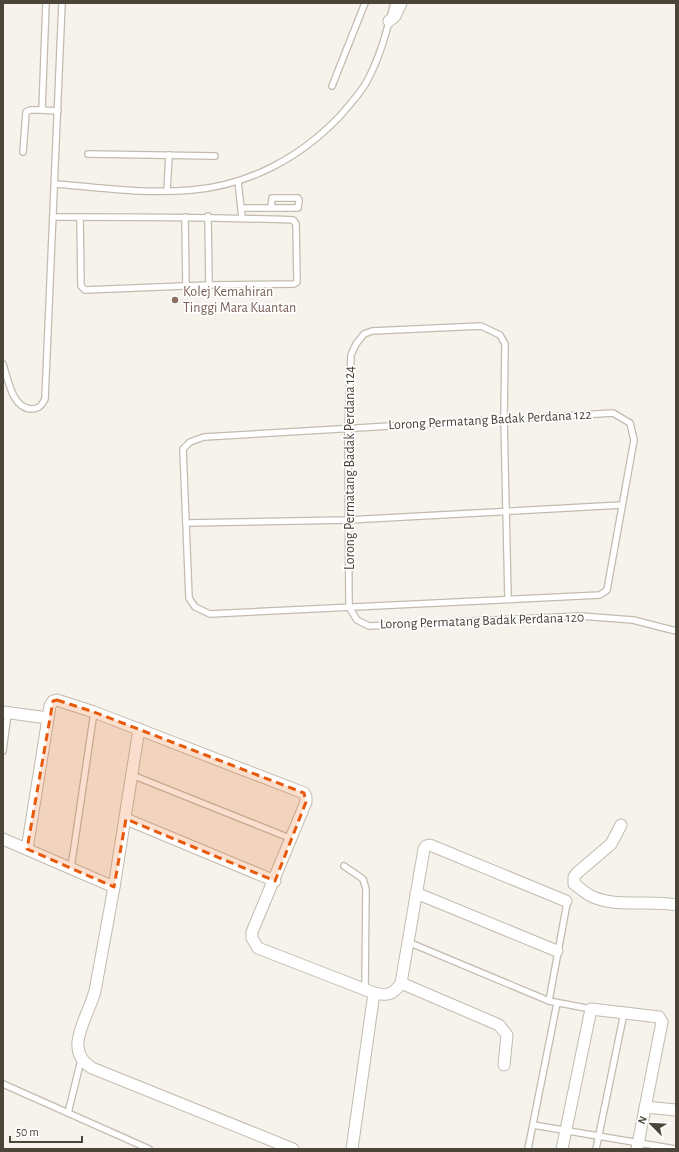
<svg xmlns="http://www.w3.org/2000/svg" width="679" height="1152" viewBox="0 0 679 1152" font-family="'Alegreya Sans',sans-serif">
<style>
.lines{fill:none;stroke-linecap:round;stroke-linejoin:round}
.lane-casing{stroke:#c2bbae;stroke-width:8}
.street-casing{stroke:#c2bbae;stroke-width:13}
.lane{stroke:#fff;stroke-width:5.5}
.street{stroke:#fff;stroke-width:11}
.marked{fill:#e8590c;fill-opacity:0.2;stroke:#e8590c;stroke-width:3;stroke-dasharray:8 5;stroke-linejoin:round}
.education-dot{fill:#8d6e63;stroke:#fff;stroke-width:1.5}
.labels{text-anchor:middle;dominant-baseline:central;stroke-width:3.5;stroke-linejoin:round;paint-order:stroke}
.education-label{font-size:14px;fill:#785e54;stroke:#fff;text-anchor:start}
.street-label{font-size:14px;fill:#4b4439;stroke:#fff}
</style>
<rect width="100%" height="100%" fill="#f6f3ec"/>
<g class="lines">
<defs>
<g id="lane">
<polyline points="46,3 42,110 58,111"/>
<polyline points="332,86 365,3"/>
<polyline points="23,152 26,112 30,110 42,110"/>
<polyline points="88,154 215,156"/>
<polyline points="238,181 242,218"/>
<path d="M56,184C101,188 146,194 192,190C249,185 300,158 340,116C349,105 359,95 366,83C380,58 387,30 394,3"/>
<polyline points="167,191 169,155"/>
<polyline points="241,208 298,208 299,200 298,198 272,198 271,208"/>
<polyline points="208,216 209,285"/>
<path d="M54,217C134,217 213,217 293,220L296,224L297,282L294,284L209,285L85,290L81,286L80,217"/>
<polyline points="185,217 186,286"/>
<path d="M3,364C8,379 12,408 31,409C39,409 42,405 45,399L62,3"/>
<polygon points="613,413 630,423 634,440 607,590 600,595 210,614 195,607 189,598 183,449 190,442 204,437"/>
<polyline points="186,523 348,520 622,505"/>
<polyline points="508,598 504,419 505,344 500,335 481,326 372,331 364,334 356,344 351,355 348,429 349,607 357,620 369,626 580,616 633,620 676,631"/>
<polyline points="3,751 8,713"/>
<polyline points="132,775 292,839"/>
<polyline points="344,866 363,879 366,889 365,989"/>
<polyline points="71,868 94,712"/>
<polyline points="566,901 567,903 549,1001 591,1009"/>
<polyline points="408,942 549,1001"/>
<polyline points="3,1084 149,1149"/>
<polyline points="68,1113 81,1060"/>
<polyline points="533,1125 675,1149"/>
<polyline points="528,1149 557,1003"/>
<polyline points="596,1149 624,1013"/>
</g>
<g id="street">
<polyline points="389,21 395,16 401,3"/>
<polyline points="3,712 48,718"/>
<path d="M139,729L114,887L95,991C88,1018 62,1050 92,1068L293,1149"/>
<polyline points="126,819 275,881"/>
<path d="M621,825L611,844L577,873L574,877V884C579,887 584,892 589,895C615,909 648,899 676,905"/>
<polyline points="3,839 114,887"/>
<path d="M27,849L50,706L53,701L57,700L94,712L304,793L306,797V802L252,932V938L258,948L374,993C388,996 393,995 401,983L424,849L426,846L430,845L566,901"/>
<polyline points="416,893 557,951"/>
<polyline points="401,983 499,1025 507,1035 504,1065"/>
<polyline points="645,1107 676,1110"/>
<polyline points="352,1149 374,993"/>
<polyline points="562,1149 591,1009 659,1017 662,1022 637,1149"/>
</g>
</defs>
<use href="#lane" class="lane-casing"/>
<use href="#street" class="street-casing"/>
<use href="#lane" class="lane"/>
<use href="#street" class="street"/>
</g>
<path class="marked" d="M57,700L94,712L304,793L306,802L275,881L126,819L114,887L27,849L53,701Z"/>
<circle class="education-dot" cx="175" cy="300" r="4"/>
<g class="labels">
<g class="education-label">
<text x="183" y="292">Kolej Kemahiran<tspan x="183" dy="16">Tinggi Mara Kuantan</tspan></text>
</g>
<g class="street-label">
<text transform="translate(490 420) rotate(-3)">Lorong Permatang Badak Perdana 122</text>
<text transform="translate(350 468) rotate(-90)">Lorong Permatang Badak Perdana 124</text>
<text transform="translate(482 621) rotate(-2)">Lorong Permatang Badak Perdana 120</text>
</g>
</g>
<rect width="679" height="1152" fill="none" stroke="#4b4439" stroke-width="8"/>
<g transform="translate(651 1124) rotate(294)" stroke="#ffffff" stroke-width="3" paint-order="stroke">
<path d="M0-3L7 15L0 10L-7 15Z" fill="#4b4439"/>
<text y="-6" font-size="11" font-weight="bold" text-anchor="middle" fill="#4b4439">N</text>
</g>
<path d="M10 1136v6h72v-6" fill="none" stroke="#4b4439" stroke-width="2"/>
<text x="16" y="1136" font-size="12" fill="#4b4439" stroke="#ffffff" stroke-width="3" paint-order="stroke">50 m</text>
</svg>
